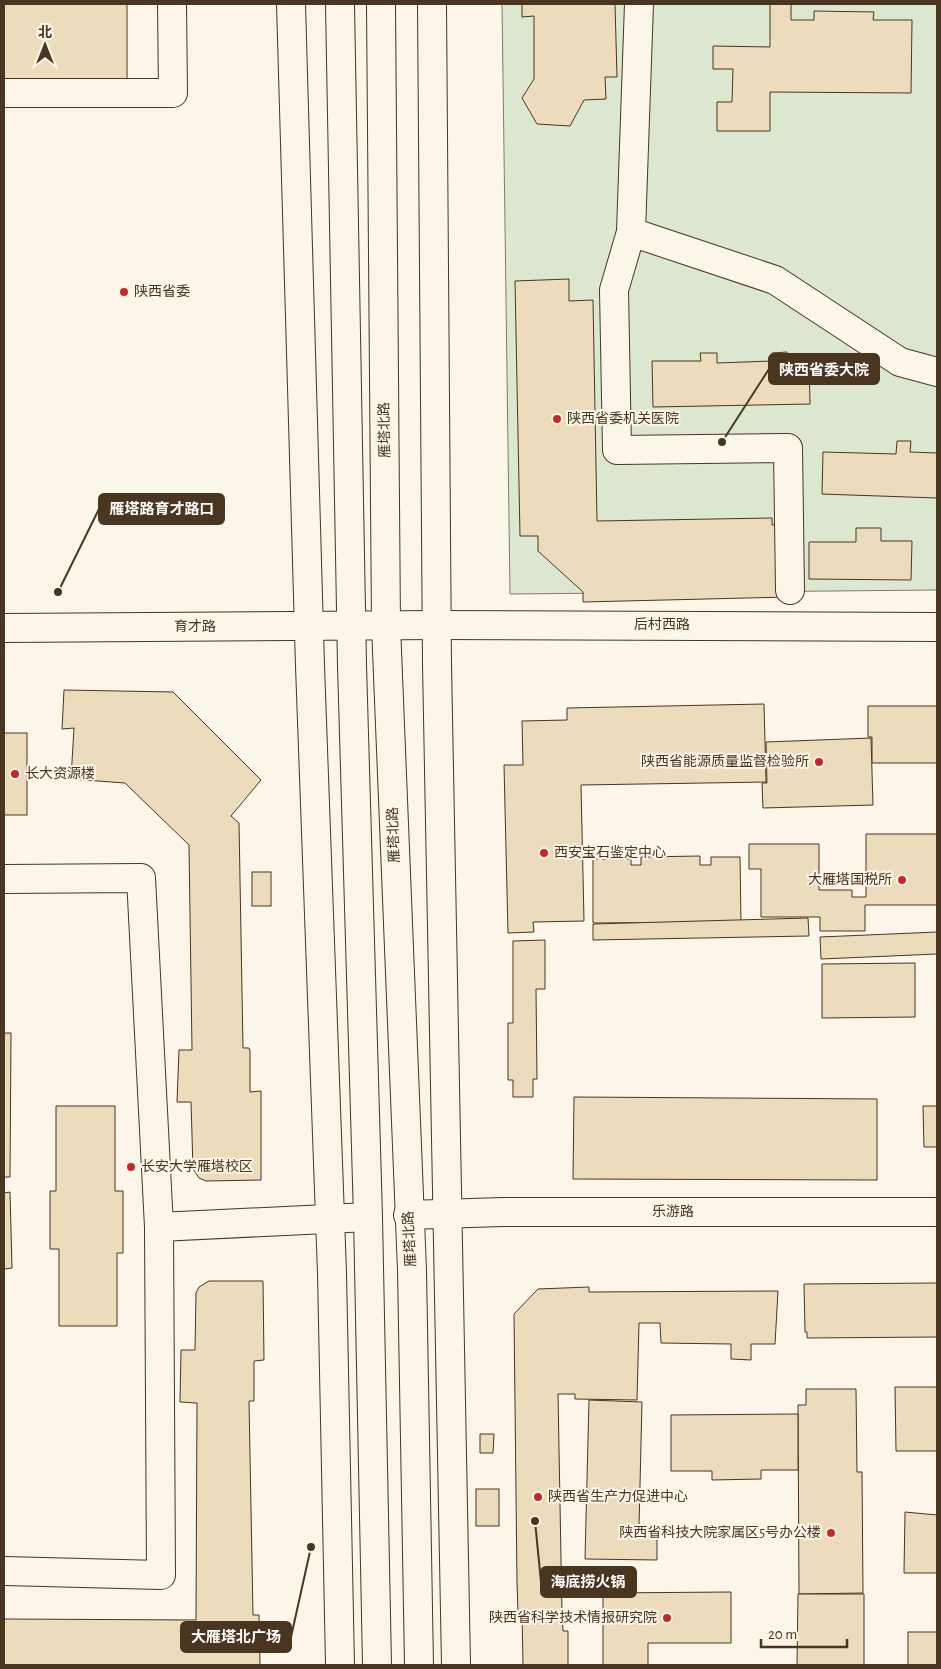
<svg xmlns="http://www.w3.org/2000/svg" width="941" height="1669" viewBox="0 0 941 1669" font-family="'Alegreya Sans','Noto Sans SC',sans-serif">
<style>
.green{fill:#dce7d0;stroke:#887966}
.building{fill:#ecdcbc;stroke:#4a3520}
.lines{fill:none;stroke-linecap:round;stroke-linejoin:round}
.minor-casing{stroke:#4a3520;stroke-width:30}
.major-casing{stroke:#4a3520;stroke-width:30}
.minor{stroke:#fbf6e9;stroke-width:28}
.major{stroke:#fbf6e9;stroke-width:28}
.poi-dot{fill:#c62828;stroke:#fbf6e9;stroke-width:2}
.labels{text-anchor:middle;dominant-baseline:central;stroke-width:4;stroke-linejoin:round;paint-order:stroke}
.poi-label{font-size:14px;fill:#4a3520;stroke:#fbf6e9;text-anchor:start}
.street-label{font-size:14px;fill:#4a3520;stroke:#fbf6e9}
.leader{fill:none;stroke:#4a3520;stroke-width:2}
.callout-dot{fill:#4a3520;stroke:#fbf6e9;stroke-width:2}
.callout{fill:#4a3520;stroke:#4a3520;stroke-width:2}
.callout-label{font-size:15px;text-anchor:middle;font-weight:bold;fill:#fff}
</style>
<rect width="100%" height="100%" fill="#fbf6e9"/>
<polygon class="green" points="502,4 937,4 937,590 510,594"/>
<g class="building">
<rect x="4" y="4" width="123" height="78"/>
<polygon points="522,4 615,4 617,77 605,77 606,99 584,100 570,126 537,124 522,98 534,79 534,16 522,17"/>
<polygon points="770,4 791,4 791,20 814,20 814,11 874,12 873,20 912,20 911,93 770,92 770,131 717,131 717,102 732,102 733,69 713,69 713,46 770,47"/>
<polygon points="569,279 569,301 593,300 597,521 772,518 772,525 786,524 788,597 583,602 583,592 538,551 538,536 520,536 515,281"/>
<polygon points="787,352 787,360 809,360 810,404 653,407 652,361 701,361 700,353 717,353 717,363 772,361 772,353"/>
<polygon points="897,441 911,441 910,452 937,453 937,498 822,494 823,452 896,454"/>
<polygon points="856,528 881,528 881,541 912,541 911,580 809,579 809,542 856,542"/>
<polygon points="64,690 173,692 261,780 231,816 239,823 243,1048 249,1048 250,1051 250,1092 261,1091 261,1180 206,1181 199,1178 193,1169 191,1102 177,1102 179,1050 192,1050 189,845 125,783 71,779 74,728 62,729"/>
<polygon points="764,704 766,782 581,785 584,921 533,922 534,932 508,933 504,765 523,765 522,721 567,720 567,708"/>
<polygon points="868,706 937,706 937,763 872,763 872,737 868,737"/>
<rect x="4" y="733" width="23" height="82"/>
<polygon points="871,738 873,805 763,808 762,783 767,783 766,742"/>
<polygon points="866,834 937,834 937,905 865,905 865,931 820,931 820,917 761,917 761,869 749,869 749,844 819,844 819,890 852,890 852,897 866,897"/>
<polygon points="700,856 700,865 711,865 711,857 740,857 741,922 593,923 593,859 631,859 631,865 641,865 641,857"/>
<rect x="252" y="872" width="19" height="34"/>
<polygon points="808,918 809,936 593,940 593,924"/>
<polygon points="937,932 937,954 821,959 820,937"/>
<polygon points="545,940 545,989 536,989 537,1079 533,1079 533,1097 513,1097 513,1080 508,1080 508,1023 513,1023 513,941"/>
<polygon points="915,963 915,1017 822,1018 822,964"/>
<polygon points="4,1033 11,1033 10,1177 4,1177"/>
<polygon points="574,1097 877,1099 877,1180 573,1179"/>
<polygon points="56,1106 115,1106 115,1191 123,1191 123,1253 117,1253 117,1326 59,1326 59,1249 50,1249 50,1191 56,1191"/>
<polygon points="923,1106 937,1106 937,1147 924,1147"/>
<polygon points="10,1192 12,1268 4,1269 4,1193"/>
<polygon points="209,1281 263,1281 264,1360 254,1361 254,1401 249,1401 253,1615 259,1615 260,1665 4,1665 4,1619 196,1620 197,1403 180,1402 181,1350 195,1350 196,1293 199,1287"/>
<polygon points="937,1283 937,1337 807,1338 807,1332 805,1332 804,1284"/>
<polygon points="589,1287 589,1292 778,1291 775,1344 751,1344 751,1360 731,1359 731,1344 661,1343 660,1323 639,1323 637,1400 575,1399 575,1394 558,1394 562,1613 563,1631 568,1631 568,1665 523,1665 522,1612 518,1613 517,1583 514,1314 538,1289"/>
<polygon points="895,1387 937,1387 937,1451 896,1451"/>
<polygon points="806,1389 856,1389 857,1472 862,1472 863,1593 799,1594 798,1405 806,1405"/>
<polygon points="589,1400 642,1402 639,1527 657,1527 657,1560 585,1559"/>
<polygon points="798,1414 798,1470 761,1470 761,1479 712,1480 712,1471 671,1471 671,1415"/>
<polygon points="480,1434 494,1434 493,1453 480,1453"/>
<rect x="476" y="1489" width="23" height="37"/>
<polygon points="905,1512 937,1515 937,1573 904,1573"/>
<polygon points="731,1592 731,1643 648,1643 648,1665 603,1665 603,1593"/>
<polygon points="798,1594 864,1594 864,1665 797,1665"/>
<rect x="908" y="1632" width="29" height="33"/>
</g>
<g class="lines">
<defs>
<g id="minor">
<polyline points="291,4 310,666 332,1273 340,1665"/>
<polyline points="432,4 437,664 456,1665"/>
<polyline points="639,4 631,232 775,280 900,362 937,372"/>
<polyline points="4,93 173,93 172,4"/>
<polyline points="631,232 614,290 617,450 788,448 790,590"/>
<polyline points="4,628 437,625 937,627"/>
<polyline points="4,879 141,878 159,1227"/>
<polyline points="408,1215 502,1212 937,1212"/>
<polyline points="4,1571 161,1575 159,1227 368,1217"/>
</g>
<g id="major">
<polyline points="340,4 352,665 368,1217 377,1665"/>
<polyline points="381,4 386,626 412,1270 419,1665"/>
</g>
</defs>
<use href="#minor" class="minor-casing"/>
<use href="#major" class="major-casing"/>
<use href="#minor" class="minor"/>
<use href="#major" class="major"/>
</g>
<g class="poi-dot">
<circle cx="124" cy="292" r="5"/>
<circle cx="557" cy="419" r="5"/>
<circle cx="819" cy="762" r="5"/>
<circle cx="15" cy="774" r="5"/>
<circle cx="544" cy="853" r="5"/>
<circle cx="902" cy="880" r="5"/>
<circle cx="131" cy="1167" r="5"/>
<circle cx="538" cy="1497" r="5"/>
<circle cx="831" cy="1533" r="5"/>
<circle cx="667" cy="1618" r="5"/>
</g>
<g class="labels">
<g class="poi-label">
<text x="134" y="292">陕西省委</text>
<text x="567" y="419">陕西省委机关医院</text>
<text x="809" y="762" text-anchor="end">陕西省能源质量监督检验所</text>
<text x="25" y="774">长大资源楼</text>
<text x="554" y="853">西安宝石鉴定中心</text>
<text x="892" y="880" text-anchor="end">大雁塔国税所</text>
<text x="141" y="1167">长安大学雁塔校区</text>
<text x="548" y="1497">陕西省生产力促进中心</text>
<text x="821" y="1533" text-anchor="end">陕西省科技大院家属区5号办公楼</text>
<text x="657" y="1618" text-anchor="end">陕西省科学技术情报研究院</text>
</g>
<g class="street-label">
<text transform="translate(385 430) rotate(-91)">雁塔北路</text>
<text x="662" y="625">后村西路</text>
<text x="195" y="627">育才路</text>
<text transform="translate(394 835) rotate(-92)">雁塔北路</text>
<text x="673" y="1212">乐游路</text>
<text transform="translate(410 1239) rotate(-93)">雁塔北路</text>
</g>
</g>
<path class="leader" d="M722 442L769 369M58 592L99 509M535 1521L541 1582M311 1547L291 1637"/>
<g class="callout-dot">
<circle cx="722" cy="442" r="5"/>
<circle cx="58" cy="592" r="5"/>
<circle cx="535" cy="1521" r="5"/>
<circle cx="311" cy="1547" r="5"/>
</g>
<g class="callout">
<rect x="769" y="354" width="110" height="30" rx="5"/>
<rect x="99" y="494" width="125" height="30" rx="5"/>
<rect x="541" y="1567" width="95" height="30" rx="5"/>
<rect x="181" y="1622" width="110" height="30" rx="5"/>
</g>
<g class="callout-label">
<text x="824" y="375">陕西省委大院</text>
<text x="162" y="514">雁塔路育才路口</text>
<text x="588" y="1587">海底捞火锅</text>
<text x="236" y="1642">大雁塔北广场</text>
</g>
<rect width="941" height="1669" fill="none" stroke="#4a3520" stroke-width="10"/>
<g transform="translate(45 45)" stroke="#fbf6e9" stroke-width="4" paint-order="stroke">
<path d="M0-4L9 19L0 12L-9 19Z" fill="#4a3520"/>
<text y="-8" font-size="14" font-weight="bold" text-anchor="middle" fill="#4a3520">北</text>
</g>
<path d="M761 1639v8h86v-8" fill="none" stroke="#4a3520" stroke-width="2.5"/>
<text x="768" y="1639" font-size="15" fill="#4a3520" stroke="#fbf6e9" stroke-width="4" paint-order="stroke">20 m</text>
</svg>
